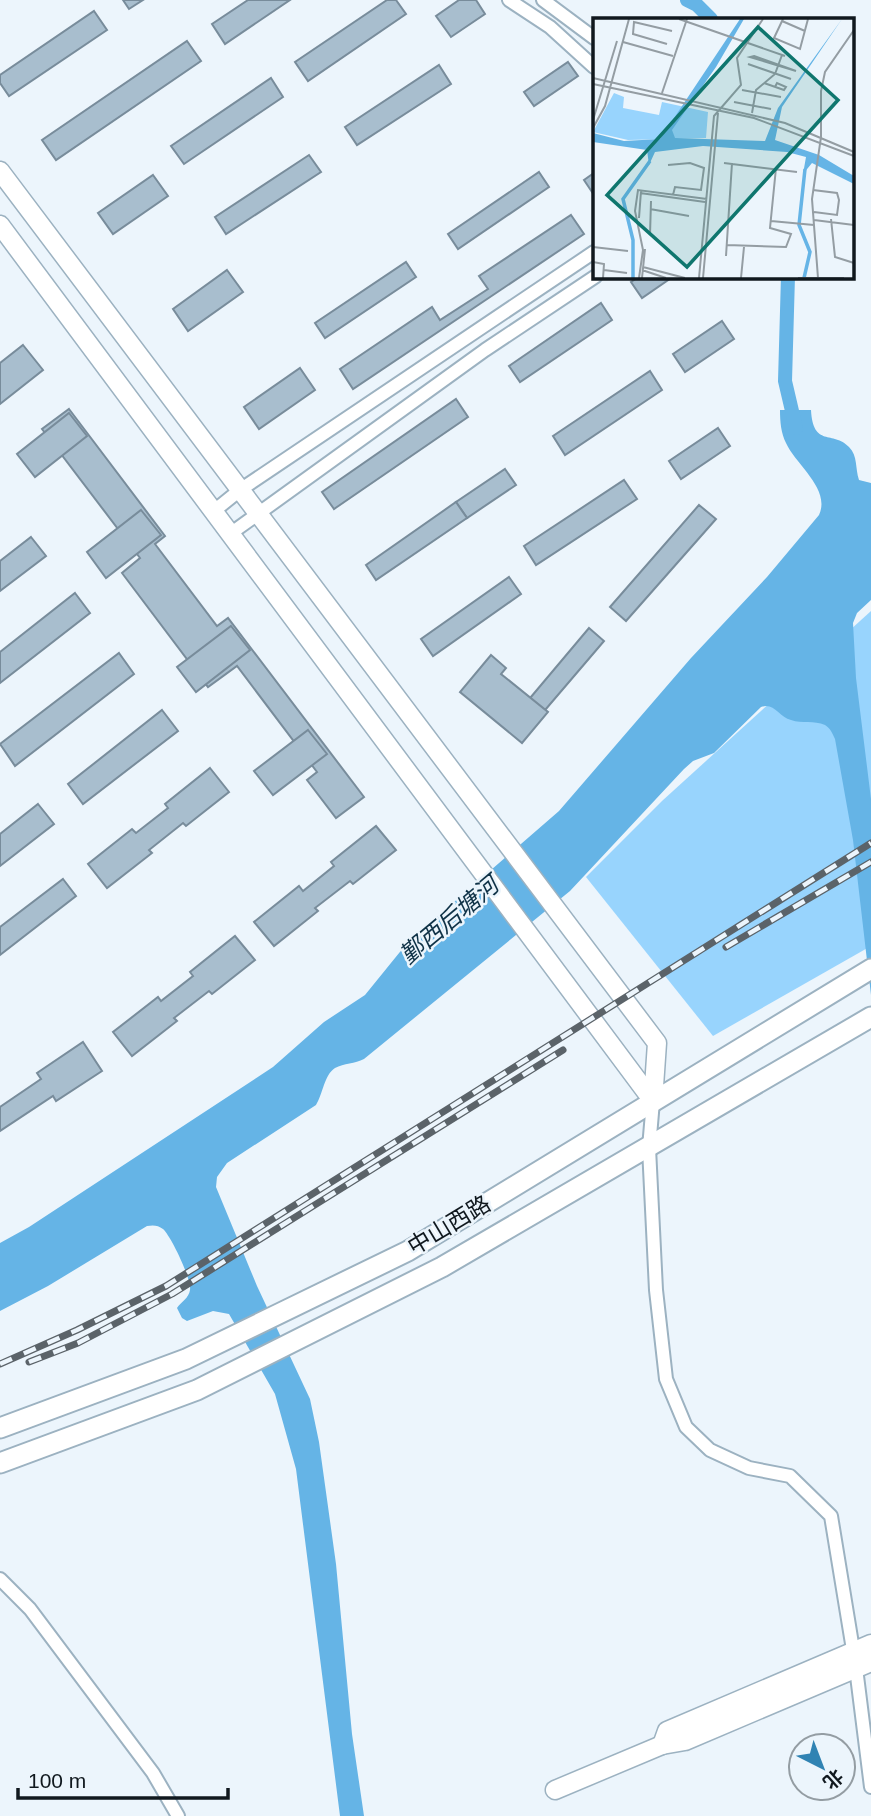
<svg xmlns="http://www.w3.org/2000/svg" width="871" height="1816" viewBox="0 0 871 1816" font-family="Helvetica,'Noto Sans SC',sans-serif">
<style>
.green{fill:#98d4fd}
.water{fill:#65b4e6}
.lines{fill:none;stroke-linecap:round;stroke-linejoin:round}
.canal{stroke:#65b4e6;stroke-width:14}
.building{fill:#a8bece;stroke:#788c9b;stroke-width:2}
.street-casing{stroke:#9cb2c1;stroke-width:16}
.secondary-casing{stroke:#9cb2c1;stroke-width:21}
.primary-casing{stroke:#9cb2c1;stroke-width:23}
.street{stroke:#fff;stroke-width:12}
.secondary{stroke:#fff;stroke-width:18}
.primary{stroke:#fff;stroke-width:19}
.rail-casing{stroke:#5b6369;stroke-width:7}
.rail{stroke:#ecf5fc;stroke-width:4.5;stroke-dasharray:13;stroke-linecap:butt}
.labels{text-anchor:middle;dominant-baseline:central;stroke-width:5;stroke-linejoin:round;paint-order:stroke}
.street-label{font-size:23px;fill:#10181e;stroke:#ecf5fc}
.water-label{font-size:24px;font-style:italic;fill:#0f3247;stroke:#ecf5fc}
.inset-river{fill:none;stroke:#65b4e6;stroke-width:3.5}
.inset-road{fill:none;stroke:#949da3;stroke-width:2}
.view{fill:#0f766e;fill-opacity:0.15;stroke:#0f766e;stroke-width:3.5}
.inset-edge{fill:none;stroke:#10181e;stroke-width:3.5}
</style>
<rect width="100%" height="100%" fill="#ecf5fc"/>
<polygon class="green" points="871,611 871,946 713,1036 586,877 662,801"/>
<path class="water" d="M780,410H811C813,448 833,430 849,447C858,456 855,468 859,480L871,483V600L857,613L853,623L856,678L871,799V995L853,840L835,739C832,733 831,729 825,725C814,720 802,724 791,720C779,717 774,702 761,707L714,753L693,761L684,769L570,891L364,1059C355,1064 344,1063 335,1068C324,1075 323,1094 316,1105L227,1163L217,1177L216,1187L257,1286L310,1399L319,1442L336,1564L352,1734L364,1816H340L296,1469L275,1394L229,1314L213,1311L187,1321L182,1318L177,1308C181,1302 189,1298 190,1290C192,1280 171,1236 163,1229C158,1225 153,1225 147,1226L48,1286L0,1311V1243L29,1227L273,1067L324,1022L365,995L408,942L559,811L691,658L767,577L819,515C831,489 796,465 786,443C781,433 780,422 780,410Z"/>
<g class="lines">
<g class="canal">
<polyline points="687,0 697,5 711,19"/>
<polyline points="788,276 785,381 796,428"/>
</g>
</g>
<g class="building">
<polygon points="123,0 143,0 129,9"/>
<polygon points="248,0 290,0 225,44 212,24"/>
<polygon points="387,0 396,0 406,14 308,81 295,62"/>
<polygon points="459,0 476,0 485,14 451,37 436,16"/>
<polygon points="94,11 107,30 9,96 0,83 0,75"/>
<polygon points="187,41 201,61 56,160 42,140"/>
<polygon points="568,62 578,76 534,106 524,92"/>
<polygon points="439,65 451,84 357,145 345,127"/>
<polygon points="271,78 283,97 184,164 171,146"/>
<polygon points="309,155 321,172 226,234 215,217"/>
<polygon points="539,172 549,187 458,249 448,234"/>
<polygon points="594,173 594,195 584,180"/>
<polygon points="153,175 168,196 113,234 98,213"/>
<polygon points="571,215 584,234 353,389 340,369 432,307 440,320 488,289 479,276"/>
<polygon points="406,262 416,277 325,338 315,323"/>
<polygon points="227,270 243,292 188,331 173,309"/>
<polygon points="640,276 674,276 642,298 631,282"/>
<polygon points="601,303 612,320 520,382 509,366"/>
<polygon points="722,321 734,339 685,372 673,354"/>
<polygon points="23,345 43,370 0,404 0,363"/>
<polygon points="300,368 315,390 259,429 244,407"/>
<polygon points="650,371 662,390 565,455 553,436"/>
<polygon points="456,399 468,417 334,509 322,492"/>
<polygon points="69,409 165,536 155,544 217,626 228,618 364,797 336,818 307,780 317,772 237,666 208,687 122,573 140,558 42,429"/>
<polygon points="69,413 87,436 35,477 17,454"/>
<polygon points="718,428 730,446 681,479 669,461"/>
<polygon points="505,469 516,485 467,518 456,502"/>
<polygon points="624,480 637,499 536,565 524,546"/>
<polygon points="456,502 467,518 376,580 366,565"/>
<polygon points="699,505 716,519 626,621 610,607"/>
<polygon points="141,510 161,535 106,578 87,552"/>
<polygon points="31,537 46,556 0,591 0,561"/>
<polygon points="509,577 521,594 433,656 421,639"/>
<polygon points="75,593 90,613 0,683 0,652"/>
<polygon points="231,626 250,650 196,692 177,667"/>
<polygon points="589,628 604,641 534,723 520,710"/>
<polygon points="119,653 134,674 15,766 0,744"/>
<polygon points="491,655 506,668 501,674 548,712 522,743 460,692"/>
<polygon points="162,710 178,731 83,804 68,784"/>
<polygon points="308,730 327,754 273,795 254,771"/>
<polygon points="210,768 229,792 186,826 183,823 149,850 152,853 107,888 88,864 132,829 136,833 168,808 165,804"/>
<polygon points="38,804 54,824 0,866 0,834"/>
<polygon points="376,826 396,850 353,884 350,881 315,908 318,911 274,946 254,922 299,886 303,891 334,866 331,862"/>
<polygon points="63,879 76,896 0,955 0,927"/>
<polygon points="235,936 255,960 212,994 209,991 174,1018 177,1021 132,1056 113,1032 158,997 161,1001 193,976 190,972"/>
<polygon points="83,1042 102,1071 56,1101 53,1096 0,1131 0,1107 41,1079 37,1073"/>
</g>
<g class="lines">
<defs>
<g id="street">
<polyline points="509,0 550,27 594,67"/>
<polyline points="543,0 594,38"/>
<polyline points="214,511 240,490 594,252"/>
<polyline points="230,534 485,350 596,276"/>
<polyline points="653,1101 649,1148 656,1290 666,1379 686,1427 710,1450 749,1468 790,1476 831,1516 856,1668 871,1787"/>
<polyline points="0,1579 30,1609 153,1773 178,1816"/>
</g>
<g id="secondary">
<polyline points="0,171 657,1043 653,1101"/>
<polyline points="0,225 653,1101"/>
<polyline points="662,1745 667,1731 871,1644"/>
<polyline points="555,1790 662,1745 685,1741 871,1662"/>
</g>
<g id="primary">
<polyline points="0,1428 186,1359 408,1251 871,969"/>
<polyline points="0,1463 197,1390 442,1267 871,1017"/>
</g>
</defs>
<use href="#street" class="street-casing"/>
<use href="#secondary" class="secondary-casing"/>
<use href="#primary" class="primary-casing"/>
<use href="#street" class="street"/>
<use href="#secondary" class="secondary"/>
<use href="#primary" class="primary"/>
<defs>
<g id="rail">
<polyline points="726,947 871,862"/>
<polyline points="29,1362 78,1343 172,1294 563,1050"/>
<polyline points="0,1364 77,1330 166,1286 871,843"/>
</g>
</defs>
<use href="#rail" class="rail-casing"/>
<use href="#rail" class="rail"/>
</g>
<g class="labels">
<g class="street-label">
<text transform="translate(449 1225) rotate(-31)">中山西路</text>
</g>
<g class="water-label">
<text transform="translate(449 920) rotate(-40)">鄞西后塘河</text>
</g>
</g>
<g transform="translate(593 18)">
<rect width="261" height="261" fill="#ecf5fc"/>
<path d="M21,75L31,79L30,90L66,97L69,84L115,94L113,120L35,122L0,114Z" fill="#98d4fd"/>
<path d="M147,1H151L123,49L79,112L82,120L172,123L185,90L249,1L189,89L182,122L226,137L261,158V166L219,145L210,156L213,139L194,134L110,128L62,134L56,147L54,132L0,124V115L31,123L67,121Z" fill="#65b4e6"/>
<path class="inset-river" d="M40,260V222L30,181L57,143M211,260L217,234L206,207L212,151"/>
<path class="inset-road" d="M86,1L192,38M190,1L181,20L207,31L215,1M189,3L212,13M30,24L80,38M74,26L40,16L41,4L79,13M161,38L203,53L157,39ZM155,46L198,61M0,60L192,105L261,134M171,65L191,72L193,69L184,65L182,69M0,66L161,100L261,138M149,72L188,79M69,75L94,1M141,84L178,91M159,95L163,72L182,56L189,37M0,102L24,23M0,110L12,88L36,1M131,145L204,154M75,147L97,145L111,150L108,172L82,169L80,177M220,172L244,175L246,182L244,197L221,194M47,175L112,184M57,191L96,198M46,200L48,173M238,201L242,239L261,245M221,202L261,207M178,203L221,207M57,217L58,183M134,227L193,229L198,216L177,210L183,150M0,229L35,233M133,238L139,145M0,244L11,246L10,260M50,249L92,260M11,252L34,255M49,252L73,260M46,260L50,232L42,193L45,172L114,181M49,260L52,231M106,260L121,98L148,67L144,40L170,1M110,260L125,95M148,260L151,229M205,260H251M225,260L219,181L228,119V73L232,54L261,12"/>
<path class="view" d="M165,9L245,82L94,249L14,177Z"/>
<rect width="261" height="261" class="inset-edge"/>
</g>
<g transform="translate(822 1767) rotate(138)"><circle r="33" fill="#ecf5fc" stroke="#949da3" stroke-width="2"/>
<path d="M0-5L12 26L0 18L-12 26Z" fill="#3083b3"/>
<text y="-10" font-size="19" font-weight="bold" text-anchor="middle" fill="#10181e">北</text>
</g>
<path d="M18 1788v10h210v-10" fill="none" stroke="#10181e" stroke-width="3.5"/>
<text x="28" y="1788" font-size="21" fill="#10181e" stroke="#ecf5fc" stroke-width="5" paint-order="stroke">100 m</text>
</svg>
